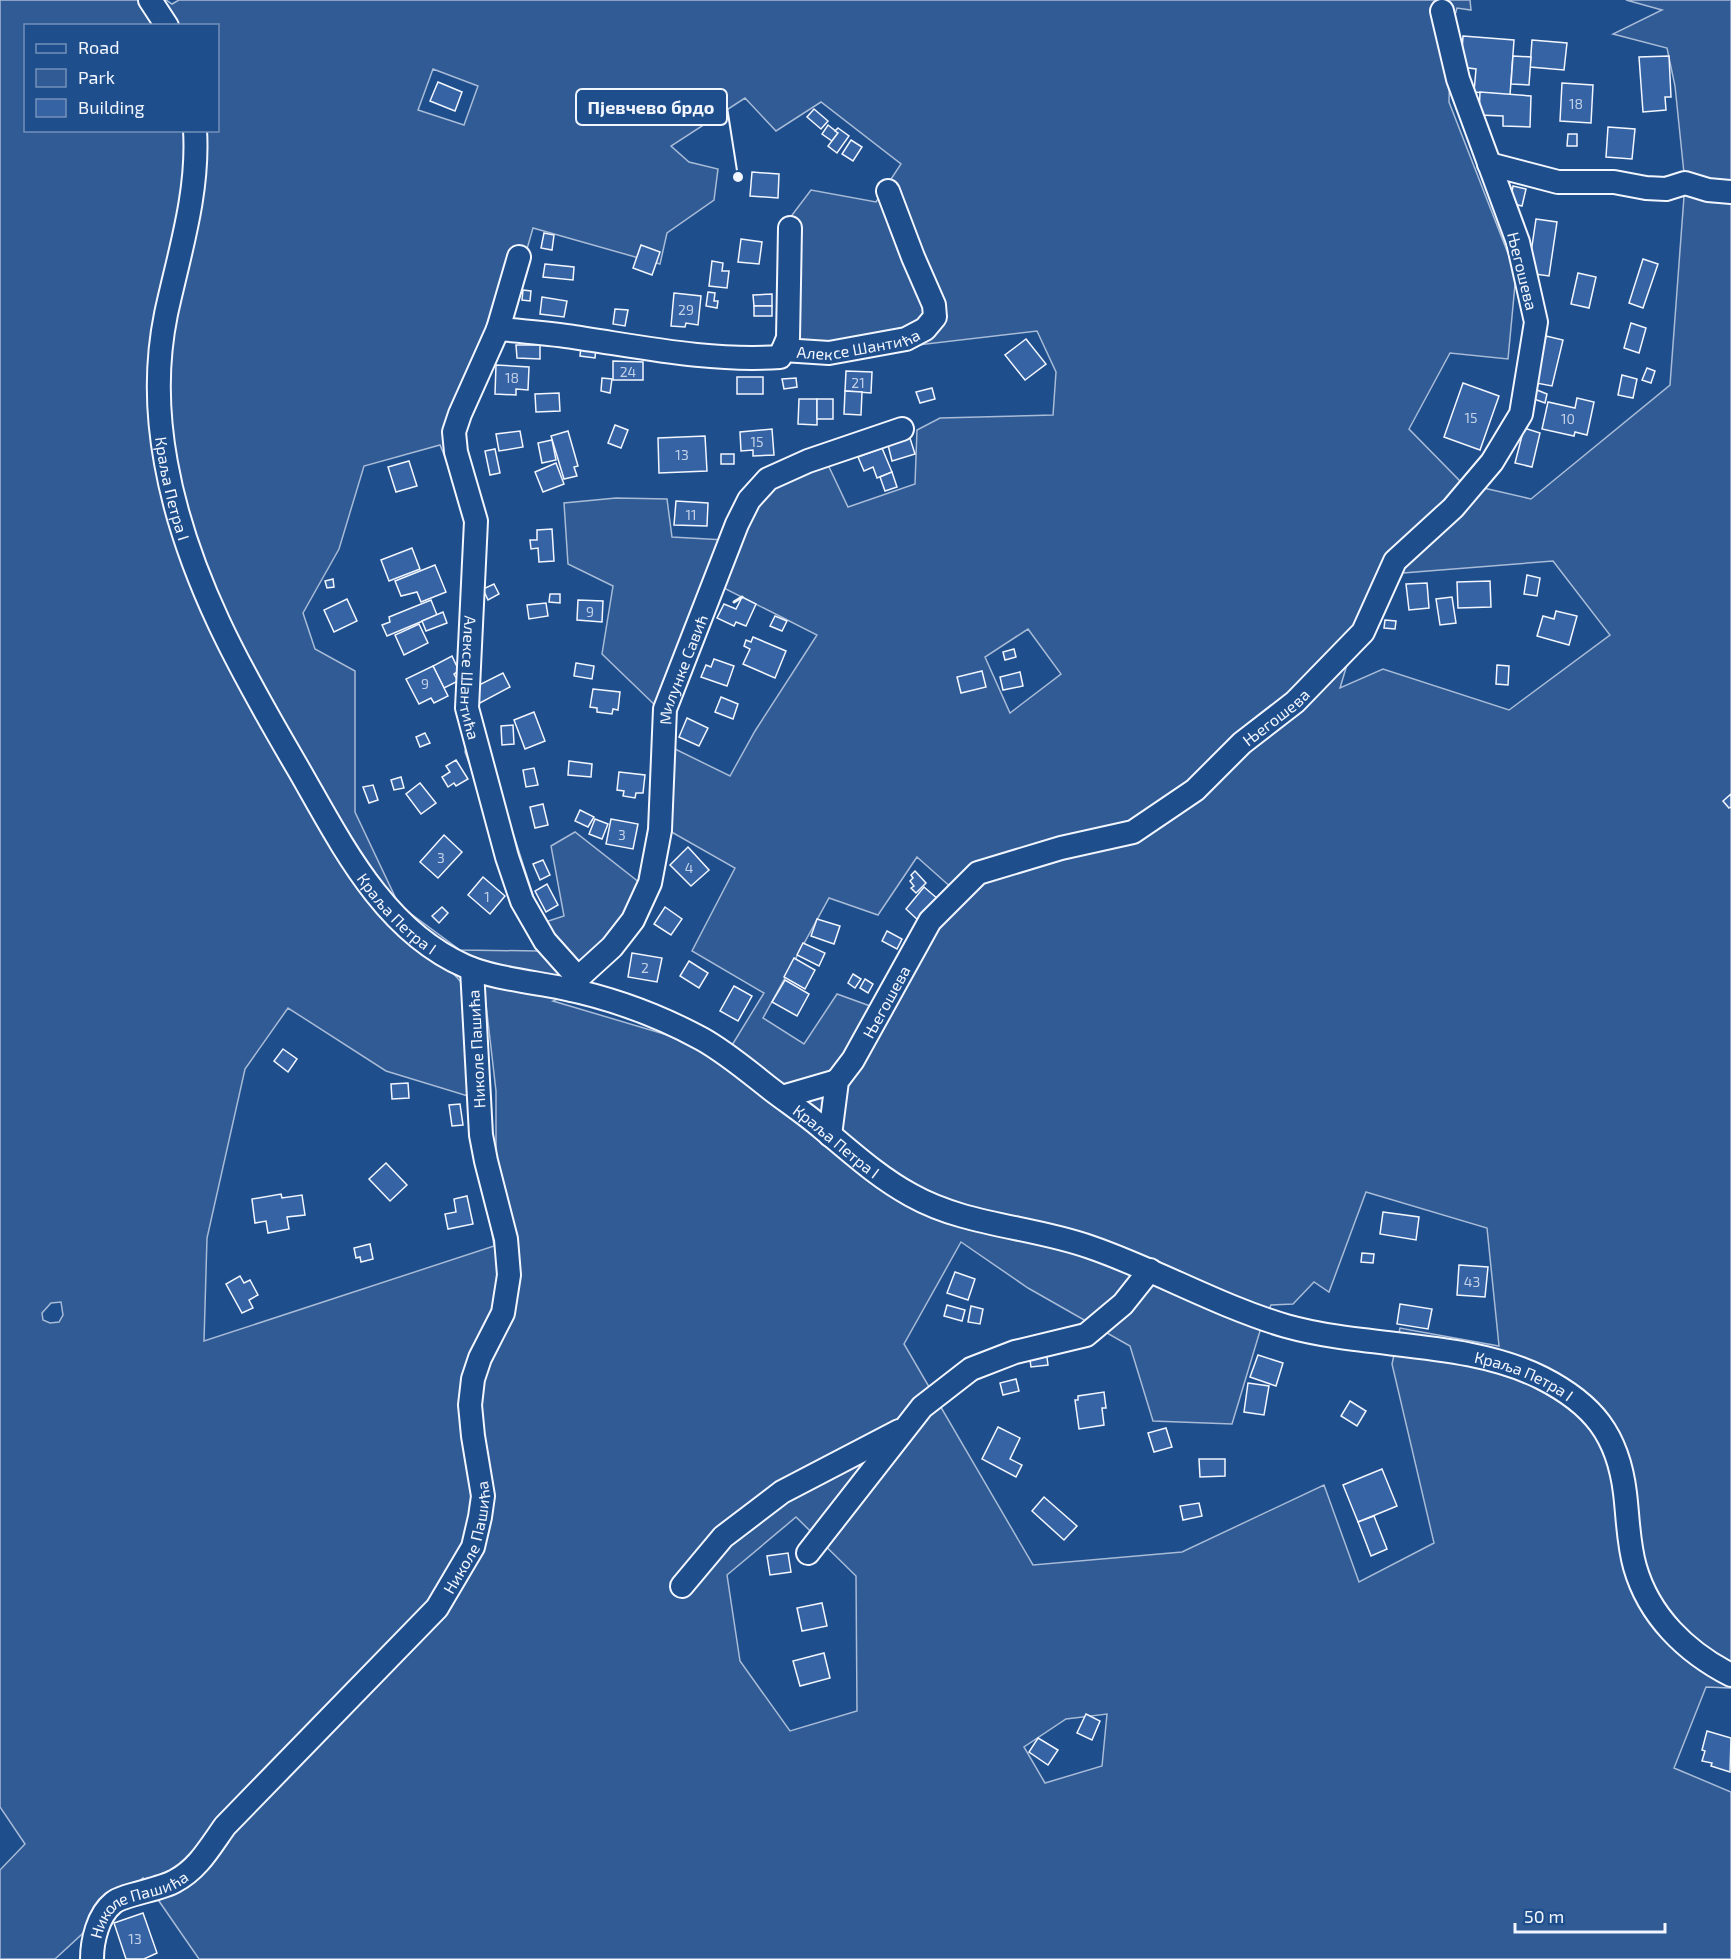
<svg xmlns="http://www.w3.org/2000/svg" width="1731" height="1959" viewBox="0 0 1731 1959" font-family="'Exo 2',sans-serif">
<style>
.green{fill:#305b95;stroke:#a8bbd7;stroke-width:1.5;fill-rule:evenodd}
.building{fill:#3563a3;stroke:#f2f6ff;stroke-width:1.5}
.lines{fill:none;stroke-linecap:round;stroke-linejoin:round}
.minor-casing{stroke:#f2f6ff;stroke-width:26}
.minor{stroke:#1f4e8c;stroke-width:22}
.wall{stroke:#f2f6ff;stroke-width:3}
.labels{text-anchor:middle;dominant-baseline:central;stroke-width:4.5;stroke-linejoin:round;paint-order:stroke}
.number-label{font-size:14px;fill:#c3d1e8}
.street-label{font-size:16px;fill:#f2f6ff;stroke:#1f4e8c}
.leader{fill:none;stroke:#f2f6ff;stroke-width:2}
.callout-dot{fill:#f2f6ff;stroke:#1f4e8c;stroke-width:2}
.callout{fill:#1f4e8c;stroke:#f2f6ff;stroke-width:2}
.callout-label{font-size:18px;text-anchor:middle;font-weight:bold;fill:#f2f6ff}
</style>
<rect width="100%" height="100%" fill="#1f4e8c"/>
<path class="green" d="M0,0H166L172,4L179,0H1470L1471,10L1457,8L1451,29L1449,102L1516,274L1508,359L1450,353L1409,429L1462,483L1531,499L1670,385L1685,183L1675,86L1667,48L1613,34L1662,10L1626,0H1731V1688L1706,1687L1674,1768L1731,1792V1959H199L143,1878L55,1959H0V1870L25,1844L0,1807ZM26,26H218V130H26ZM433,69L478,86L464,125L418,110ZM745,98L776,131L821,102L901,164L876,202L811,190L783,227L790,360L1037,331L1056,372L1053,415L940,418L917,430L915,484L848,507L821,450L755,483L725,540L672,537L667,499L616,498L564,503L568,564L613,586L602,654L659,709L722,587L817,635L755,731L730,776L671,747L668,830L735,868L692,951L764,993L729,1050L748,1059L553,1001L586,986L640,883L575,832L551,846L564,916L542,923L473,709L465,752L539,951L460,950L399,905L355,812V671L315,649L303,613L339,549L364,466L440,445L445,457L460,432L506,322L533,228L660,264L667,233L714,200L718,169L689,162L671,146ZM1553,561L1610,635L1509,710L1383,669L1340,688L1349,658L1369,641L1403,573ZM1028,629L1061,674L1010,713L985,657ZM346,828L385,893L484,987L496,1091V1167L484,1183L494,1246L204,1341L207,1238L245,1069L288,1008L386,1071L471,1097L461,982L336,845ZM917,857L953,889L873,1007L837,994L804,1044L763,1018L829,898L878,915ZM1366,1192L1487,1228L1499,1346L1400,1328L1392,1364L1434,1543L1359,1582L1324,1485L1182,1552L1033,1565L904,1344L961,1242L1028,1288L1130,1346L1153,1421L1232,1424L1260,1331L1271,1305L1293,1304L1314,1282L1329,1292ZM61,1302L63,1315L59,1322L50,1323L43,1320L42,1313L51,1303ZM796,1517L856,1576L857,1711L790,1731L740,1661L727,1575ZM1107,1714L1102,1766L1045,1783L1024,1747L1066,1719Z"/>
<g class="building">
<polygon points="1463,36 1514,40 1510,95 1474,92 1476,69 1461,67"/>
<polygon points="1532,40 1567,43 1564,70 1530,67"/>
<polygon points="1513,56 1531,57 1529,85 1511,84"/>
<polygon points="1669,56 1671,97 1665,97 1666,110 1643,112 1639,57"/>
<polygon points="438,82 462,92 455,111 430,101"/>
<polygon points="1562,83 1593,85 1591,123 1560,121"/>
<polygon points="1480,92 1531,96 1530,127 1503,126 1503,116 1479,115"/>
<polygon points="814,109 828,121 821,129 807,117"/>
<polygon points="828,125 838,133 832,141 822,134"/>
<polygon points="1608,127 1635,129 1632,159 1606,157"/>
<polygon points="838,128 849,136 837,153 828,146 838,133 835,131"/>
<polygon points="1568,134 1577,134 1577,146 1567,146"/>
<polygon points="851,140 862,147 853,161 842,154"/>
<polygon points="752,172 779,174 778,198 750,196"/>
<polygon points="1513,186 1526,189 1522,206 1510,203"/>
<polygon points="1536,219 1557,222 1549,276 1528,273"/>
<polygon points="544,233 554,235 552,250 541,248"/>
<polygon points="741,239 762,242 759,264 738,262"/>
<polygon points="641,245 660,252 652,275 633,268"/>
<polygon points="1643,259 1658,264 1643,308 1629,303"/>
<polygon points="712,261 723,263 722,271 729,271 727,288 709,286"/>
<polygon points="545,264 574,267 573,280 543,277"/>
<polygon points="1578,273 1596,277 1589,308 1571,304"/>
<polygon points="523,290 531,291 530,301 522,300"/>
<polygon points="708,292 715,293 714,301 718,301 717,308 706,306"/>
<polygon points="674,293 701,296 698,325 686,323 685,327 671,326"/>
<polygon points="772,294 772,306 754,306 753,295"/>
<polygon points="542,297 567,301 564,317 540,314"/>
<rect x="754" y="306" width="18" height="10"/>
<polygon points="615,309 628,310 625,326 613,324"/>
<polygon points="1631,323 1646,328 1639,353 1624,348"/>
<polygon points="1546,336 1563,340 1552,386 1536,383"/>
<polygon points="1026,339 1046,364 1025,380 1005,355"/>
<polygon points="516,345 540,345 540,359 517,358"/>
<polygon points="581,346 596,348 595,358 580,356"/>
<polygon points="613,361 643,362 643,380 613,380"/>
<polygon points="496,365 529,367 528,390 516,389 516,395 495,394"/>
<polygon points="1647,368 1655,371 1651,383 1642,380"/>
<polygon points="846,371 872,372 871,393 845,391"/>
<polygon points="1622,375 1637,379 1633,398 1618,395"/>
<rect x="737" y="377" width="26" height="17"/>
<polygon points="602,378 612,379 610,393 601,391"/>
<polygon points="796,378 797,387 784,389 782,379"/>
<polygon points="1463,383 1499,396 1480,450 1444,437"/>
<polygon points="932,388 935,399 920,403 916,392"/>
<polygon points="1537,390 1547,394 1545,403 1534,399"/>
<polygon points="845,391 862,392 861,415 844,414"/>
<polygon points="559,393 560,411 536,412 535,394"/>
<polygon points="1577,398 1594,402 1587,435 1575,432 1574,436 1542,429 1548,402 1575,408"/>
<polygon points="799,399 817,399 817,425 798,424"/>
<rect x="817" y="399" width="16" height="20"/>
<polygon points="615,425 628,430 621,448 608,443"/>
<polygon points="1524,428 1540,433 1532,467 1515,463"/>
<polygon points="772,429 774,455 753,456 753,450 741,451 740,432"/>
<polygon points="520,431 523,447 499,451 496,434"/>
<polygon points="568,431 578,466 574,467 577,476 564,479 551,436"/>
<polygon points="909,435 915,454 892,461 887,441"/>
<polygon points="705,436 707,471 659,473 658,438"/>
<polygon points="552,440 556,460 542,463 538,443"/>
<polygon points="882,448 892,472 877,478 873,467 864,471 858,457"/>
<polygon points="495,449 500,473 490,475 485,451"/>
<rect x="721" y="454" width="13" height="10"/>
<polygon points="409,461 417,486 396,492 388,467"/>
<polygon points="556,463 564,484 543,492 535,472"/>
<polygon points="892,472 897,487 885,491 880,477"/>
<polygon points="676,501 708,503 707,526 674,525"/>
<polygon points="552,529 554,561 539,562 538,548 531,549 530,540 537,540 537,530"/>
<polygon points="412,548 420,569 389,581 381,560"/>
<polygon points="435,565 446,592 421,602 417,592 401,596 395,581"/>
<polygon points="1527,575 1540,578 1537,596 1524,594"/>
<polygon points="333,579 334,587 327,588 325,581"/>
<polygon points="1490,581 1491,607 1458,608 1457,582"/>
<polygon points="1427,583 1429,608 1409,610 1406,584"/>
<polygon points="494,584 499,594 488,600 483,589"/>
<polygon points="550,594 560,594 560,603 549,602"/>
<polygon points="742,597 756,604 746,626 736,622 734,626 717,618 724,604 736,609"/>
<polygon points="1452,597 1456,623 1440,625 1436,599"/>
<polygon points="347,599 357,621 334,632 324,610"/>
<polygon points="431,600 437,615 387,636 382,625 390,622 389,617"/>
<polygon points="578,600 603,601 602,622 577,620"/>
<polygon points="546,603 548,616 529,619 527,605"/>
<polygon points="1556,611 1577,616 1569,645 1537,636 1543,616 1554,619"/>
<polygon points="443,612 447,623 426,631 422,621"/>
<polygon points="775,616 787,621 782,631 770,626"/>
<polygon points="1385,620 1396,621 1395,629 1384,628"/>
<polygon points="419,624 428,643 404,655 395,635"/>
<polygon points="753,637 786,651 775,678 743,664 750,649 744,646 746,640 751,642"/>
<polygon points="1014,649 1016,657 1005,660 1003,652"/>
<polygon points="452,656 459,671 454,674 458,681 444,688 433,666"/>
<polygon points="714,659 734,666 727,686 701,677 706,665 711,667"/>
<polygon points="576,663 594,666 592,679 574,676"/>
<polygon points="1497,665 1509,666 1508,685 1496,684"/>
<polygon points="433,666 448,696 434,703 431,698 419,704 406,679"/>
<polygon points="982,671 986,687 961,693 957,677"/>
<polygon points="1020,672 1023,686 1003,690 1000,677"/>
<polygon points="503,673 510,687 480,703 473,688"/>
<polygon points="593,689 620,692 618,710 613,709 612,714 597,712 597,708 590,707"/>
<polygon points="721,697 738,704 733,719 715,712"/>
<polygon points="534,712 545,741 525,749 514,720"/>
<polygon points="687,718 708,728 699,746 679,737"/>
<polygon points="513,725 514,744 502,745 501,726"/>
<polygon points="425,733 430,743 420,747 416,737"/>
<polygon points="456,760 468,779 456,786 454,783 448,787 442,777 450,772 446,766"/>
<polygon points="569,761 592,764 591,777 568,775"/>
<polygon points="534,768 538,785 526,787 523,770"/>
<polygon points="619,772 645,775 643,793 636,793 635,798 623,796 624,791 617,790"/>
<polygon points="401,777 404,788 394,790 391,780"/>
<polygon points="420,783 436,803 421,814 406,794"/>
<polygon points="373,785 378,800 369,803 363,787"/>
<polygon points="1731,794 1731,807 1729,808 1723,801"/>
<polygon points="543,804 548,825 535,828 530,807"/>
<polygon points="580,810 594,817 588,827 575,821"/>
<polygon points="595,819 608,824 602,839 589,834"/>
<polygon points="611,819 638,824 633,849 606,844"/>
<polygon points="444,835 462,852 438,878 420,862"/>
<polygon points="688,847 709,870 691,886 670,865"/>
<polygon points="543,860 550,875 540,880 533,864"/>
<polygon points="915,871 926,883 916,893 911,888 914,886 910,881 913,878 911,875"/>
<polygon points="483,877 505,896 490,914 468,895"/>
<polygon points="547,884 558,905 546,912 535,891"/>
<polygon points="924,887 939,900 920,922 906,909"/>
<polygon points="442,907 448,913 439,923 432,916"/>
<polygon points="665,907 682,919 671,935 654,924"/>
<polygon points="817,919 840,926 834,944 811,936"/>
<polygon points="887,931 902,939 897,949 882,941"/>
<polygon points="803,943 825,953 819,966 797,955"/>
<polygon points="632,953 662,958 657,982 628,977"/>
<polygon points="794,958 815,970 805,989 784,977"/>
<polygon points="689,961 708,973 699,988 680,976"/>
<polygon points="853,974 861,979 855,988 848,983"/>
<polygon points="865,979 873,984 868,993 860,988"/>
<polygon points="785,980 809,994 797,1016 772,1002"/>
<polygon points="734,986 752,996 738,1021 720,1011"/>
<polygon points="283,1049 297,1059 288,1072 274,1061"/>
<polygon points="408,1083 409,1098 392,1099 391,1084"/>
<polygon points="460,1104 463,1125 452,1126 449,1105"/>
<polygon points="386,1163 407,1185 390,1201 369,1179"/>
<polygon points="281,1194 282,1198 302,1195 305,1215 287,1217 289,1229 268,1233 266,1221 255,1223 252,1199"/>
<polygon points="467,1196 473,1224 448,1229 445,1214 456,1212 454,1199"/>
<polygon points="1383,1212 1419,1217 1416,1240 1380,1234"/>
<polygon points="370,1244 373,1259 361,1262 360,1257 356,1258 354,1248"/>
<polygon points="1362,1253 1374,1254 1373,1263 1361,1262"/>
<polygon points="1459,1265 1488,1267 1485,1297 1457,1295"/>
<polygon points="955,1272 975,1279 968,1300 947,1293"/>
<polygon points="240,1276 244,1283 250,1280 258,1295 249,1300 253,1308 242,1313 226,1284"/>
<polygon points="1400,1304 1432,1309 1428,1329 1397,1324"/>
<polygon points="947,1305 965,1310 962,1321 944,1316"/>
<polygon points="971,1306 983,1309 980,1324 968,1322"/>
<polygon points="1046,1350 1048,1365 1031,1367 1029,1353"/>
<polygon points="1258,1355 1283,1363 1276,1386 1250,1377"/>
<polygon points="1016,1379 1019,1391 1003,1395 1000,1383"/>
<polygon points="1248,1383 1269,1386 1264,1415 1244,1412"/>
<polygon points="1104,1392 1106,1408 1102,1408 1104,1425 1079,1429 1075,1400 1078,1400 1078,1396"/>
<polygon points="1350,1401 1366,1411 1357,1426 1341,1416"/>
<polygon points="998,1427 1020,1438 1010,1459 1022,1465 1016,1477 982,1459"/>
<polygon points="1166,1428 1172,1447 1154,1452 1148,1433"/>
<polygon points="1199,1459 1225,1459 1225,1476 1200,1477"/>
<polygon points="1382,1469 1397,1506 1358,1522 1343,1485"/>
<polygon points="1044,1497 1077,1526 1064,1540 1032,1511"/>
<polygon points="1199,1503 1202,1516 1183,1520 1180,1506"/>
<polygon points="1374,1516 1387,1549 1371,1556 1358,1522"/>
<polygon points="788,1553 791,1572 770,1575 767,1556"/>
<polygon points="822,1603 827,1626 802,1631 797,1608"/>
<polygon points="824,1653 830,1678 800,1686 793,1661"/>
<polygon points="1086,1714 1100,1721 1092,1740 1077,1733"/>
<polygon points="1707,1731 1731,1738 1730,1772 1711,1766 1712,1763 1702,1761 1705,1751 1702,1750"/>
<polygon points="1038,1738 1058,1750 1048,1765 1029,1752"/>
<polygon points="143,1913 157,1953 144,1959 126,1959 114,1923"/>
</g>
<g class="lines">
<defs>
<g id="minor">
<polyline points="150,0 167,26"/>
<path id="s1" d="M195,130C199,193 179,254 166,314C156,363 157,414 166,463C186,575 242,673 299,770C341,843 383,930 465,966C492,978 532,982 562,988C611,998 658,1015 702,1039C727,1053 749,1072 772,1090C789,1103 806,1114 822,1128C851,1152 878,1177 911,1195C966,1226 1031,1226 1090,1247C1157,1270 1218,1306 1286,1326C1368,1349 1466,1340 1542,1378C1593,1404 1618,1435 1625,1493C1628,1517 1628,1543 1635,1567C1649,1616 1686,1652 1731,1675"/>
<polyline points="1489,164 1558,182 1614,182 1646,188 1666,189 1685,183 1708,190 1731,192"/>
<path id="s2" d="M519,257L498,329L460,414L454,432L456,452L476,521L467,708L507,857L522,901L545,941L578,978"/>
<path d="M498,329C521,331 544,333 566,336C637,346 708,362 780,357L788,338L790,228"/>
<path id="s3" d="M783,350L829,353L906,339L925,329L935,317L934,305L913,257L888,191"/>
<path id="s4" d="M572,990L578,978L612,947L633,920L650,883L660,830L665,709L737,524L749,500L768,479L808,461L902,429"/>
<polyline points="782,1097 837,1081"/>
<path id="s5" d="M830,1135L837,1081L853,1060L930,921L978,873L1061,848L1133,832L1195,790L1242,743L1295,702L1363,632L1395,561L1453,508L1492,462L1521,414L1536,322L1518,242L1458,79L1442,11"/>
<polyline points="808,1553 922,1407 971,1369 1015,1352 1086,1335 1123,1304 1150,1270"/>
<polyline points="682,1586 723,1537 782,1492 899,1431"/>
<path id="s6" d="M92,1959C92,1941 98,1915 113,1903C124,1894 160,1890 175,1881C198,1869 210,1847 225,1826L437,1608L473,1547L480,1517L483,1496L473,1436L470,1405L473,1379L480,1358L503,1313L509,1275L506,1239L486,1161L481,1135L472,969"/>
</g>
</defs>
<use href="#minor" class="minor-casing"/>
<use href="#minor" class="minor"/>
<polyline class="wall" points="734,602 742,597"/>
</g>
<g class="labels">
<g class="number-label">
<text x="1576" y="103">18</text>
<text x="686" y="309">29</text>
<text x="628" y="371">24</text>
<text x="512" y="377">18</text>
<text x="858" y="382">21</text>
<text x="1471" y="417">15</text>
<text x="1568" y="418">10</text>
<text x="757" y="441">15</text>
<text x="682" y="454">13</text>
<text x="691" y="514">11</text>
<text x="590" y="611">9</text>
<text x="425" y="683">9</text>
<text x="622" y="834">3</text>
<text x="441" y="857">3</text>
<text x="689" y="867">4</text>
<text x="487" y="896">1</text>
<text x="645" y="967">2</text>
<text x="1472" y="1281">43</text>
<text x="135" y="1938">13</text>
</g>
<g class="street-label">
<text transform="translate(1523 271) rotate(76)">Његошева</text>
<text stroke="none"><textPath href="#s3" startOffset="76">Алексе Шантића</textPath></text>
<text stroke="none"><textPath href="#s1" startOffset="363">Краља Петра I</textPath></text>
<text stroke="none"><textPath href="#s4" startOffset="352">Милунке Савић</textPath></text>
<text stroke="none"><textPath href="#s2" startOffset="436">Алексе Шантића</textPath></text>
<text stroke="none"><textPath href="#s5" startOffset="652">Његошева</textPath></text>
<text stroke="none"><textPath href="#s1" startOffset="848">Краља Петра I</textPath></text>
<text stroke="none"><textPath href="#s5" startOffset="148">Његошева</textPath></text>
<text transform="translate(476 1049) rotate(-93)">Николе Пашића</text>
<text stroke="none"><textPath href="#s1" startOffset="1353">Краља Петра I</textPath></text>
<text stroke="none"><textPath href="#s1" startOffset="2088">Краља Петра I</textPath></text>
<text stroke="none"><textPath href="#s6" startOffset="585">Николе Пашића</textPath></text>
<text stroke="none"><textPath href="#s6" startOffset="81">Николе Пашића</textPath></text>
</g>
</g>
<path class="leader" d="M738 177L727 107"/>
<circle class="callout-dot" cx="738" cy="177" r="6"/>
<rect class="callout" x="576" y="89" width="151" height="36" rx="6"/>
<g class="callout-label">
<text x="651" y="114">Пјевчево брдо</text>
</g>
<rect x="24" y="24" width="195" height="108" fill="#1f4e8c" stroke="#7391ba" stroke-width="1.5"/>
<rect x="36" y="44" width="30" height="9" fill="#1f4e8c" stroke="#7391ba" stroke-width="1.5"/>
<text x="78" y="54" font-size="18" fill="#f2f6ff">Road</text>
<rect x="36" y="69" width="30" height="18" fill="#305b95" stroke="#7391ba" stroke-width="1.5"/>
<text x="78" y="84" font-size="18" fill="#f2f6ff">Park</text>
<rect x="36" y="99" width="30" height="18" fill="#3563a3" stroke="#7391ba" stroke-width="1.5"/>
<text x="78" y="114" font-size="18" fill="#f2f6ff">Building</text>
<path d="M1515 1923v9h150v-9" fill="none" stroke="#f2f6ff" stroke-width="3"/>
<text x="1524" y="1923" font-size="18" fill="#f2f6ff" stroke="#1f4e8c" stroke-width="4.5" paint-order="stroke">50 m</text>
</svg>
